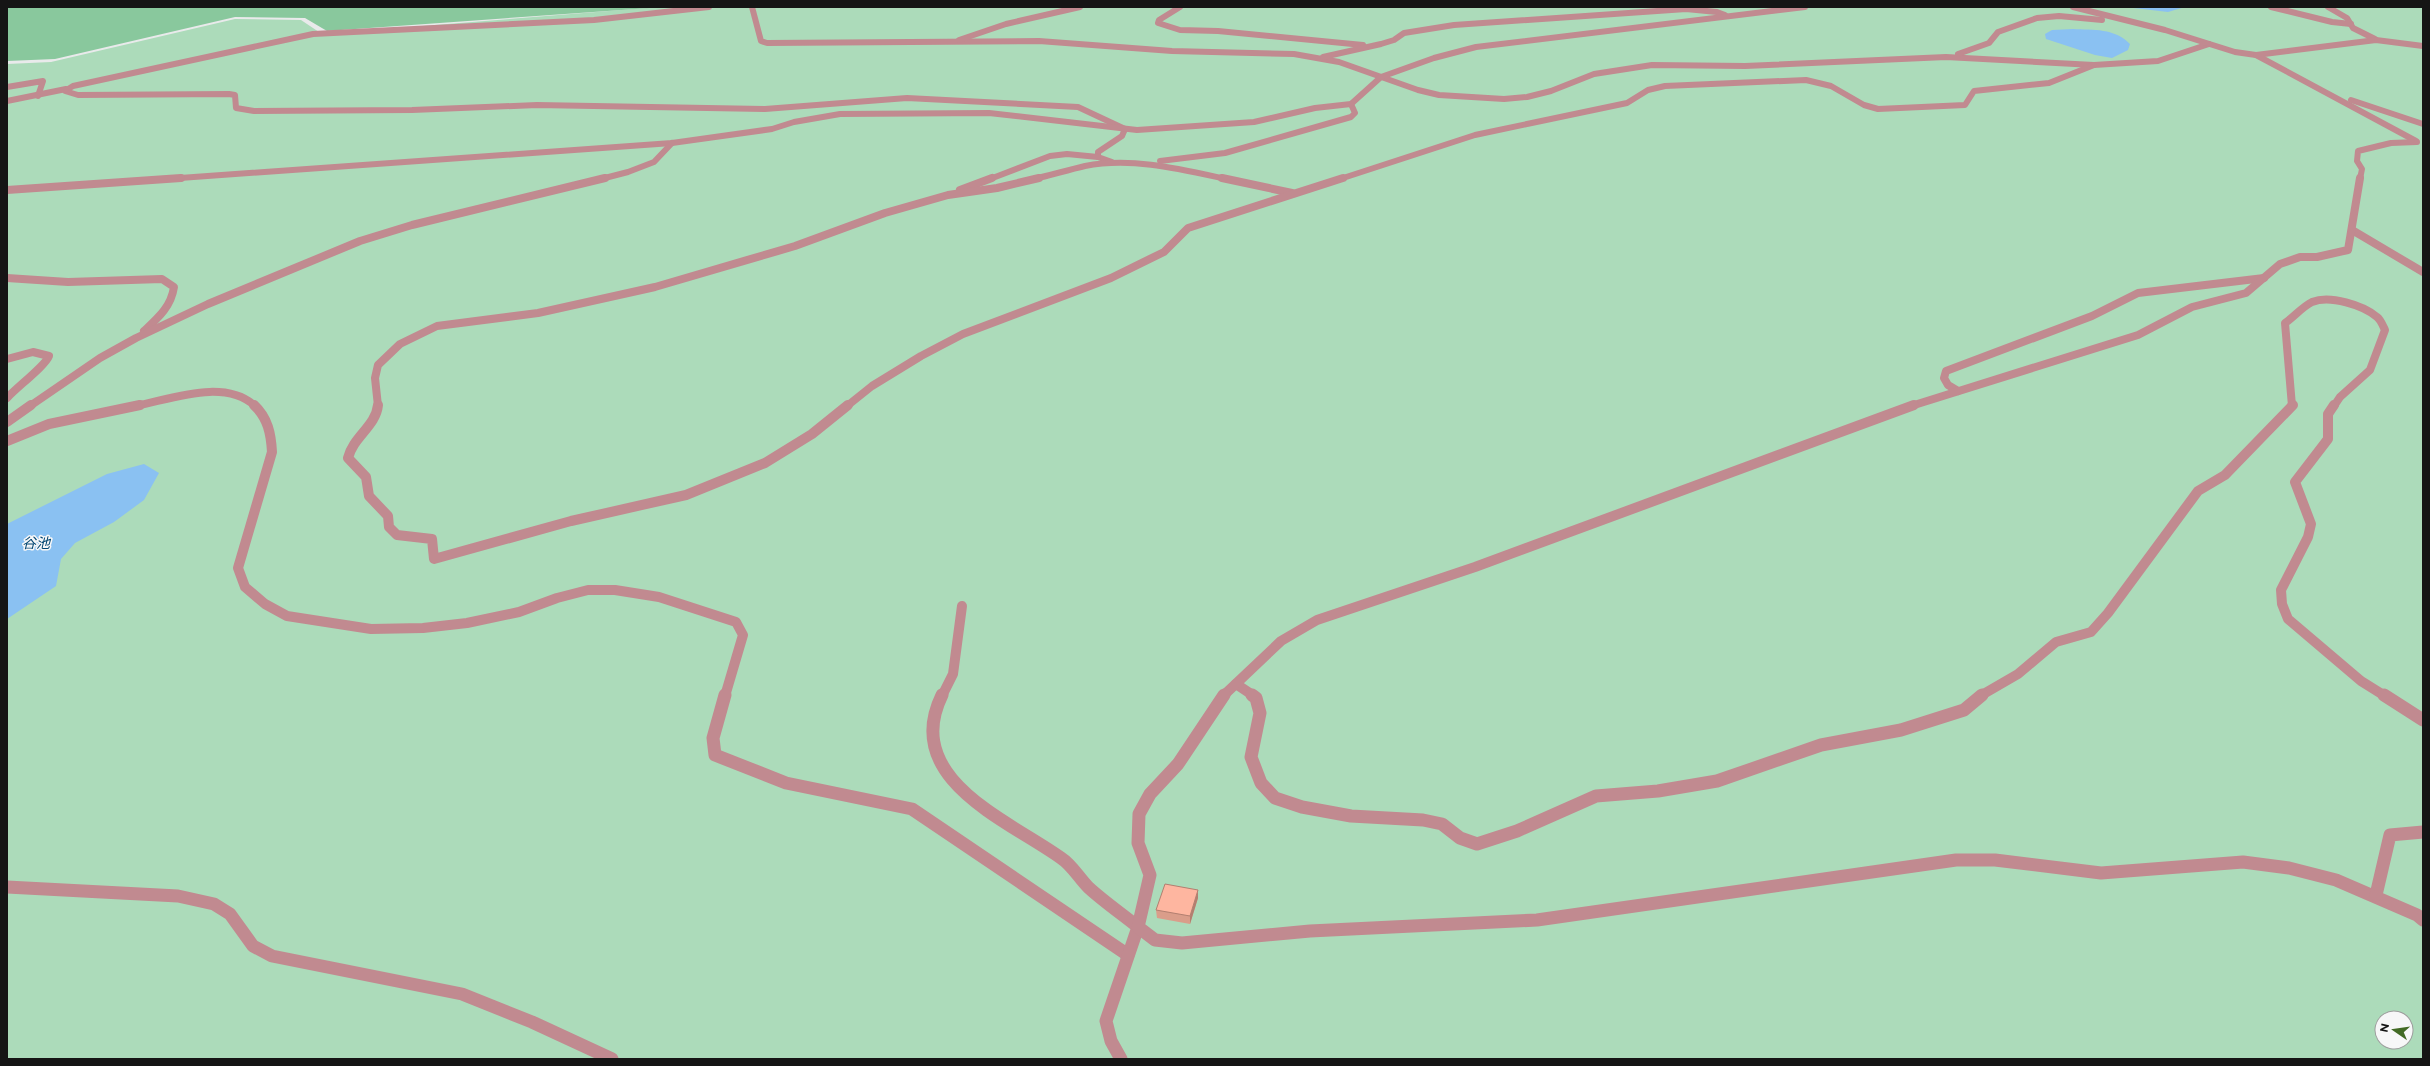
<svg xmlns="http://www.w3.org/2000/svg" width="2430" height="1066" viewBox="0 0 2430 1066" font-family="Montserrat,'Noto Sans JP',sans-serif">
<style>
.green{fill:#acdbba;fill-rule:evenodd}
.forest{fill:#89c89d}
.water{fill:#8ac1f2}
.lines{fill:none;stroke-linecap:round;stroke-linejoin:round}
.minor-far3{stroke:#c18a90;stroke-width:6}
.minor-far2{stroke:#c18a90;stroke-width:8}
.minor-far1{stroke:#c18a90;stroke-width:10}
.minor{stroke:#c18a90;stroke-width:13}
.wall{fill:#da9d8a}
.shaded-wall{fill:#b27f70}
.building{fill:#feb6a0;stroke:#b27f70}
.labels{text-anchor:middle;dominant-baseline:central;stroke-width:3;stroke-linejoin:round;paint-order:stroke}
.water-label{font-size:14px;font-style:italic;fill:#024672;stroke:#f7f7f8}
</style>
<rect width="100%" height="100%" fill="#e9eaeb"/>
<path class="green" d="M659,7H2423V1059H7V64L51,62L235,19L301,20L322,34ZM2382,1018H2406V1042H2382Z"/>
<polygon class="forest" points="7,7 664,7 327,31 305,18 235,17 55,59 7,61"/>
<g class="water">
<polygon points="2125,7 2185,7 2168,12"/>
<path d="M2073,29C2093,30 2115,28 2130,44L2128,50L2112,58L2095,55L2046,39L2045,34L2052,30Z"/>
<polygon points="144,464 159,473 144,500 114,522 75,543 61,559 56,586 7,619 7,524 107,474"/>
</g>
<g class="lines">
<g class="minor-far3">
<polyline points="709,7 594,20 313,34 73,86 65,91 78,95 229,94 235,95 236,108 254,111 412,110 537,105 765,109 907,98 1078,107 1125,129 1122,136 1098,152 1098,157 1112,162"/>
<polyline points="752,7 761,41 767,43 1039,41 1172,51 1294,54 1339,62 1418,90 1439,95 1504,99 1527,97 1551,91 1594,74 1652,65 1745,66 1946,57 2094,65 2158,61 2209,44"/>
<polyline points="1180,7 1159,20 1158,23 1180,30 1218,31 1363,45"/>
<polyline points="2073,7 2165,30 2235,52 2256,55 2416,141"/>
<polyline points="2271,7 2332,22 2351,24"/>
<polyline points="2328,7 2347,18 2353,28 2375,39"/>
<polyline points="959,40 1006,24 1080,7"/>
<polyline points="1958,54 1989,43 1998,32 2037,18 2059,16 2102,20"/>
<polyline points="2256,55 2376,40 2423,46"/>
<polyline points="1323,57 1381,44 1394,40 1404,33 1454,25 1686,9 1717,12 1725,15"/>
<polyline points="7,87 43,81 38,96"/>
<polyline points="2351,100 2423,124"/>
<polyline points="7,101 66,89"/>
<polyline points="1160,161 1225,153 1351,117 1355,113 1351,104"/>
<polyline points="166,179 672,143 772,129 794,122 840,114 989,113 1137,130 1254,122 1315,108 1351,104 1381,77 1434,58 1476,47 1805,7"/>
<polyline points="601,179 628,172 654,162 672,143"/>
<polyline points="990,179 1050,156 1067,154 1098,157"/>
<path d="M1034,179C1051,175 1068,170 1085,166C1132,157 1180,169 1226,179"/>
<polyline points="1340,179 1475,135 1627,103 1648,90 1665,86 1806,80 1831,86 1864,105 1878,109 1965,105 1974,91 2049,83 2094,65"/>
<polyline points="2360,179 2362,169 2357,161 2358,151 2391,143 2417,142"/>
</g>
<g class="minor-far2">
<polyline points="1222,178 1292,193"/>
<polyline points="7,190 181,178"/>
<polyline points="960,190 992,178"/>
<polyline points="2352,230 2423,272"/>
<path d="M7,278L68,282L162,279L174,287C171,307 158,318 144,331"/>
<path d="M7,359L33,352L49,356C46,365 16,388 7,398"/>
<polyline points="1958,391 1948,385 1944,378 1946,371 2092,316 2138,293 2264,278"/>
<polyline points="30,406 100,358 136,338 208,304 360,241 412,225 605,178"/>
<path d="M135,406C172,399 224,378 255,406"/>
<polyline points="378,406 375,378 378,365 400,344 437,326 538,313 655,287 795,246 885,213 948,195 997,188 1039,178"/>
<polyline points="847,406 872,386 921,356 963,334 1111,278 1164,252 1188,228 1343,178"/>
<polyline points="1911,406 2138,335 2192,307 2246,293 2280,264 2300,257 2317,257 2348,250 2360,178"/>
<path d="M2292,406L2285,323C2294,317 2302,307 2312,302C2330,295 2363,305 2377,317C2381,320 2383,326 2385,330L2370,370L2340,397L2334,406"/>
</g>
<g class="minor-far1">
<path d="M254,405C268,418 271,434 272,452L238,568L245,587L265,604L287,616L371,629L423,628L467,623L519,612L557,598L588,590H615L659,597L736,622L743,635L725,696"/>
<path d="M378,405C376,426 353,437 348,458L366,477L369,496L388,516L389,527L397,535L432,539L434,559L571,521L686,495L765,463L812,434L848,405"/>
<polyline points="2334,405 2328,414 2328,439 2295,482 2311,524 2308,537 2281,590 2282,604 2288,619 2361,681 2385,696"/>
<polyline points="7,422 31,405"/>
<polyline points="7,441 49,424 140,405"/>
<polyline points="1236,684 1254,696"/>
<polyline points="942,696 953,674 962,606"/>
<polyline points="1223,696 1281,641 1317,620 1475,567 1914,405"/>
<polyline points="1980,696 2018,674 2056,642 2091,632 2108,613 2198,491 2225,475 2293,405"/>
</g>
<g class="minor">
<polyline points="725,695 713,738 715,755 786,783 912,809 1128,955"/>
<path d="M942,695C901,779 1008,820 1061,858C1072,865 1079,878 1088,887C1103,901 1122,914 1138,927L1106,1021L1111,1041L1121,1059"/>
<polyline points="1224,695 1178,764 1150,794 1139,814 1138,843 1150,875 1138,927 1155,940 1182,943 1310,931 1537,920 1956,860 1995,860 2101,873 2243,862 2289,868 2336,880 2417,915 2423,920"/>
<polyline points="1252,695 1256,698 1260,713 1251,757 1261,783 1275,798 1302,807 1351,816 1423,820 1442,824 1460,838 1477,844 1517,831 1596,796 1658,791 1717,781 1821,745 1901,730 1964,710 1982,695"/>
<polyline points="2384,695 2423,720"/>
<polyline points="7,887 178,896 214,904 230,914 253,946 272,956 462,994 532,1022 612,1059"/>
<polyline points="2376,895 2390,835 2423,832"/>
</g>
</g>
<polygon class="wall" points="1198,890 1198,898 1190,924 1157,918 1156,910"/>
<polygon class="shaded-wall" points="1198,890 1198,898 1190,924 1190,916"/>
<polygon class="building" points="1165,884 1198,890 1190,916 1156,910"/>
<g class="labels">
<g class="water-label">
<text x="36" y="543">谷池</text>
</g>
</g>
<rect width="2430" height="1066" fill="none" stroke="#151515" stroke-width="16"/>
<g transform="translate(2394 1030) rotate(283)"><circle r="19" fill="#f7f7f8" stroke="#9d9d9d"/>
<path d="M0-3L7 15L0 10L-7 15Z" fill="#426a25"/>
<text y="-6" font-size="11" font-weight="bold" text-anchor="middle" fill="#151515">N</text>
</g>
</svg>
